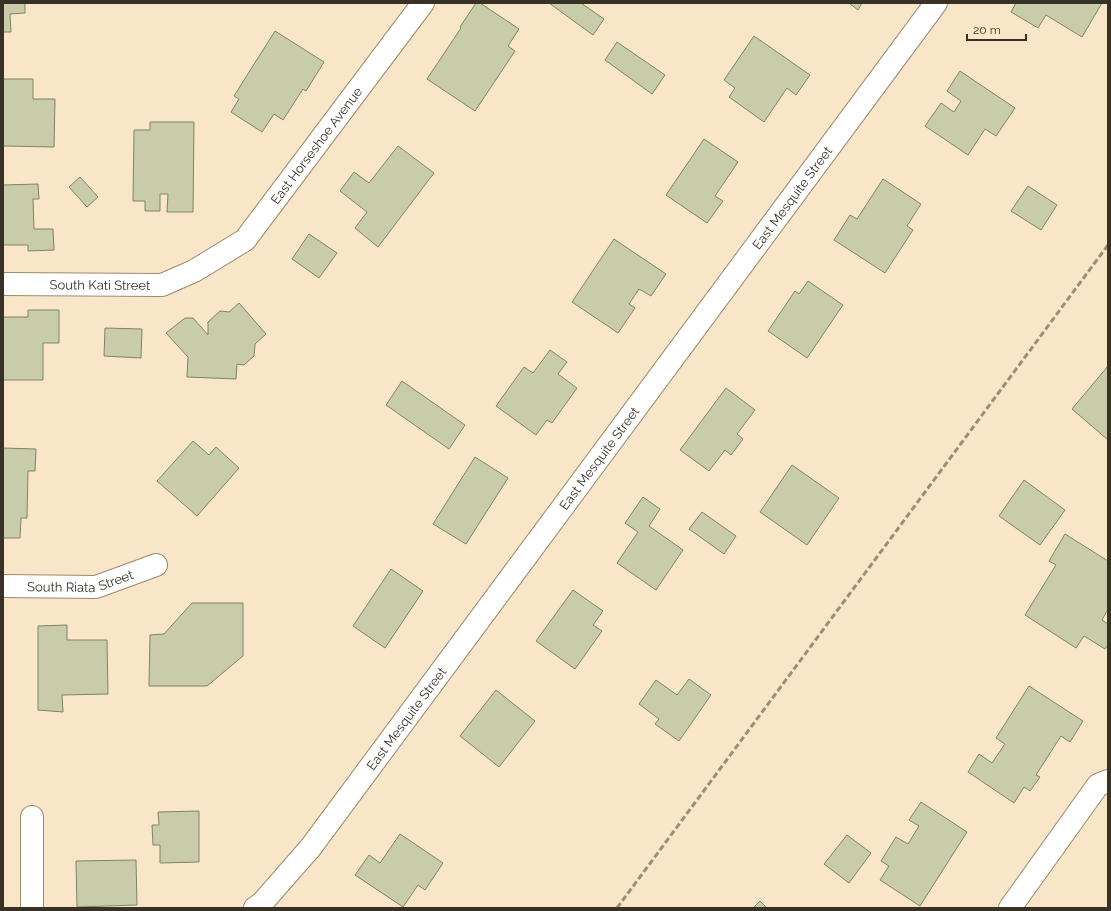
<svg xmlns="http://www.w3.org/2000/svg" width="1111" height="911" viewBox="0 0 1111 911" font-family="Raleway,sans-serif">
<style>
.building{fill:#c9ccab;stroke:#808364}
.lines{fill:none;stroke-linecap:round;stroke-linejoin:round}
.minor-casing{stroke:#9b896d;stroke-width:24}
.minor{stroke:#fff;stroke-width:22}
.rail{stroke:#9b8e78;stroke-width:3;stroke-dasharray:6 3;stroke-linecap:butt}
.labels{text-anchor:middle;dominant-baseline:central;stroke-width:3;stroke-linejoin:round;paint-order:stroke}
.street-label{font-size:13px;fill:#383125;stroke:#f9e6c8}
</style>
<rect width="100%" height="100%" fill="#f9e6c8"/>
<g class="building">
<polygon points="3,3 25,3 25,13 10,14 11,32 3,32"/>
<polygon points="476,3 480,3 519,29 508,46 515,51 475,111 427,79 461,28 460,27"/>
<polygon points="549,3 581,3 604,19 593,35"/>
<polygon points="849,3 862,3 858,10"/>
<polygon points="1016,3 1102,3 1082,37 1046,15 1038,28 1011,12"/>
<polygon points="275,31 324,62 306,91 303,89 283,120 274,114 262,132 231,112 239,99 234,96"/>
<polygon points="754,36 810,75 796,95 787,88 764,122 729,97 735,88 724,80"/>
<polygon points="617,42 665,75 652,94 605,60"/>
<polygon points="960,71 1015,108 996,136 985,129 968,155 925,126 941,103 954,112 961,101 947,91"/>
<polygon points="3,79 33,79 33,99 55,99 54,147 3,146"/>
<polygon points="150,122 194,122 193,212 167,212 168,194 160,194 160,211 145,211 145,201 133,201 134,130 150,130"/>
<polygon points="704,139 738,162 715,196 723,201 707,223 666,195"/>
<polygon points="398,146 434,173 378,247 355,228 367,212 340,191 354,172 369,183"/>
<polygon points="80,177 98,197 87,207 69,187"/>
<polygon points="883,179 921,204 907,226 913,230 885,273 834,240 850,215 857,219"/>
<polygon points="38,184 39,199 33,199 34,229 53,229 54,250 28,251 28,245 3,245 3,185"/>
<polygon points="1028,186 1057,205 1041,230 1011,211"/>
<polygon points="309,234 337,253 319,278 292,259"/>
<polygon points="614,239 666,274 651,296 639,289 629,304 635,308 618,333 572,302"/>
<polygon points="808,281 843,305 807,358 768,331 795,291 799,294"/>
<polygon points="239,303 266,334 255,344 254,356 244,365 237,364 236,379 187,377 188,357 166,333 185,318 193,318 208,335 208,322 220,311 229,312"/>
<polygon points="28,310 59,310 59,343 43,343 43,380 3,380 3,317 28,317"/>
<polygon points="105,328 142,329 141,358 104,356"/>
<polygon points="550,350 567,362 558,374 577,388 552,423 547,420 536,435 496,406 524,367 533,373"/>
<polygon points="1108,366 1108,440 1072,409"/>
<polygon points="402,381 465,425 449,449 386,405"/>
<polygon points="726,388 755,410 737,434 743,439 731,455 725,450 709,471 680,450"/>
<polygon points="193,441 209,455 216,447 239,468 197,516 157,481"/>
<polygon points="3,448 36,449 35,471 28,471 27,518 21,518 20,538 3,538"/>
<polygon points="475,457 508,478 466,544 433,524"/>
<polygon points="792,465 839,498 807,545 760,512"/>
<polygon points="1024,480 1065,510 1040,545 999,516"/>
<polygon points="643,497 660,509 649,526 683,550 656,590 617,563 638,532 625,523"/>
<polygon points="702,512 736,536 724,554 689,529"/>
<polygon points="1065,534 1108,561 1108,609 1102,620 1108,624 1108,645 1105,649 1084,636 1076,648 1025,615 1056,565 1049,561"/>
<polygon points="391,569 423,591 385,648 353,626"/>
<polygon points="573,590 603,611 593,625 602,631 575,669 536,641"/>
<polygon points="192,603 243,603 243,656 207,686 149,686 150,635 164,634"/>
<polygon points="67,625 67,640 107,640 108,694 62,695 63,712 38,710 38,626"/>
<polygon points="689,679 711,695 679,741 655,724 659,719 639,704 656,680 677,695"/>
<polygon points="1029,686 1083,721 1070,742 1061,736 1036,775 1040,777 1030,791 1024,787 1014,803 968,772 979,754 992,763 1005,744 996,738"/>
<polygon points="496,690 535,721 499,767 460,736"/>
<polygon points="921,802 967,832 920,906 880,880 889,866 881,861 896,837 908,844 919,826 909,820"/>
<polygon points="199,811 199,862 160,863 160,845 153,845 152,825 159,825 158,812"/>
<polygon points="400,834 443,863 425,890 418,885 403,907 355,875 369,855 380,863"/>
<polygon points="847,835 871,853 849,883 824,864"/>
<polygon points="136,860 137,905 77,907 76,861"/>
<polygon points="760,901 767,908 753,908"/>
</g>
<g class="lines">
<defs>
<g id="minor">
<path id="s1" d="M3,284L162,285L194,271L245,240L423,3"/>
<path id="s2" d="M3,586L96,587L156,565"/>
<polyline points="32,817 32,908"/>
<path id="s3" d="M255,908L262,903L311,847L936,3"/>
<polyline points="1010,908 1098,785 1108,781"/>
</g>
</defs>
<use href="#minor" class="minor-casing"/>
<use href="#minor" class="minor"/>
<polyline class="rail" points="617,908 1108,245"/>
</g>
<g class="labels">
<g class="street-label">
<text stroke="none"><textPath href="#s1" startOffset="372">East Horseshoe Avenue</textPath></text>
<text stroke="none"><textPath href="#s3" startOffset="891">East Mesquite Street</textPath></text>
<text stroke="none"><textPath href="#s1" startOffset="97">South Kati Street</textPath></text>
<text stroke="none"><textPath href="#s3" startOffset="567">East Mesquite Street</textPath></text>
<text stroke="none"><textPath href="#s2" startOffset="78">South Riata Street</textPath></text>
<text stroke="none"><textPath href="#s3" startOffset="243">East Mesquite Street</textPath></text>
</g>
</g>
<rect width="1111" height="911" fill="none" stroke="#383125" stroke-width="8"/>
<path d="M967 34v6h59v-6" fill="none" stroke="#383125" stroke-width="2"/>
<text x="973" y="34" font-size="12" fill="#383125" stroke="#f9e6c8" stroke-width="3" paint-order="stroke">20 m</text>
</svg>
